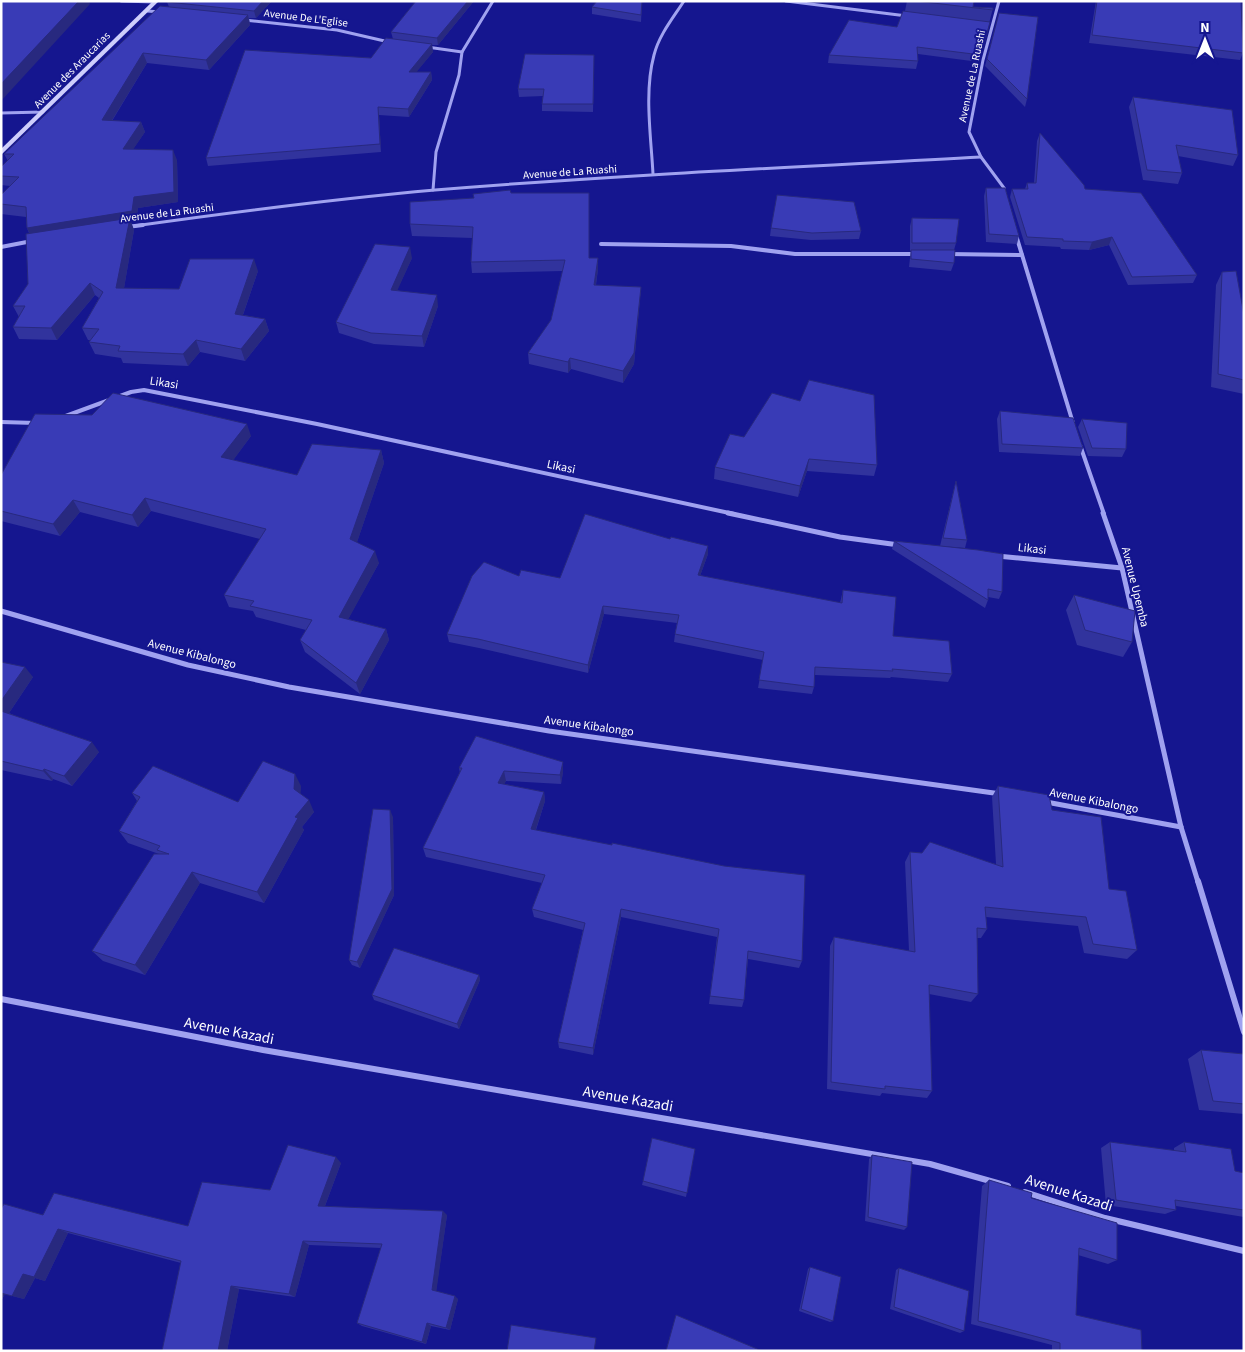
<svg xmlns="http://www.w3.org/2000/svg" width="1245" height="1352" viewBox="0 0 1245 1352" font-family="'Source Sans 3',sans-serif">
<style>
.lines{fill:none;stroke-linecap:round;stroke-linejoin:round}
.street-far3{stroke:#a0a2f0;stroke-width:3}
.street-far2{stroke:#a0a2f0;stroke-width:4}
.street-far1{stroke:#a0a2f0;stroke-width:5}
.street{stroke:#a0a2f0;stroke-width:6}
.secondary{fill:#cecefb;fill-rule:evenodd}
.wall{fill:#31339d}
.shaded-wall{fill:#28297f}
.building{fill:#393bb6;stroke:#28297f}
.labels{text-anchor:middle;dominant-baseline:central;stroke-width:4;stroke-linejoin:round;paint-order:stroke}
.far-street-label{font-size:11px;fill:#fff;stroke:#15168f}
.street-label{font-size:12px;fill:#fff;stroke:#15168f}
.near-street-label{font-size:15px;fill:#fff;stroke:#15168f}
</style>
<rect width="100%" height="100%" fill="#15168f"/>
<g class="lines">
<g class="street-far3">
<polyline points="121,1 155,2"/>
<polyline points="786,1 907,16"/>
<polyline points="999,1 983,60 969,132 981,157 1004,188 1005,195"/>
<polyline points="147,11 161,12"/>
<polyline points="244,20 337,30 389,42"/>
<polyline points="427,47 462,52"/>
<polyline points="1,113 43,112"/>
<path d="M653,174C651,136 644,92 654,55C659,35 673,18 684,1"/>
<polyline points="433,190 436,152 459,75 462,52 493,1"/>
<path d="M134,226C234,212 334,199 435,190C617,175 799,167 981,157"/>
</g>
<g class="street-far2">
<polyline points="127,227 143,225"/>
<polyline points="1016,235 1073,423"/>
<polyline points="601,244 731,246 795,254 917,254"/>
<polyline points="1,247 32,241"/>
<polyline points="948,254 1022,255"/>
<polyline points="63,417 131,392 144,390 317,424 734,514"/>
<polyline points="1,422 36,423"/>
<polyline points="1080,445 1104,514"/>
</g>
<g class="street-far1">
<polyline points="728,513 840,537 899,545"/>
<polyline points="1103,513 1122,568 1181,827 1198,882"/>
<polyline points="997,556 1122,568"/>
<polyline points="1,611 188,665 289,687 549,731 1001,794"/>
<polyline points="1046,802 1181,827"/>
</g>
<g class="street">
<polyline points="1198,881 1244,1032"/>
<polyline points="1,999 263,1050 930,1164 1008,1186"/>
<polyline points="1025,1192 1105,1218 1244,1251"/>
</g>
<polygon class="secondary" points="153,1 159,1 1,155 1,149"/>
</g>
<g class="wall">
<polygon points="272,1 256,18 249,18 250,25 209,70 147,63 112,121 141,122 145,132 133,149 177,160 178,202 138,208 136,222 131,222 134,230 124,288 179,289 258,271 243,315 265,319 269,331 245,361 200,352 188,366 123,363 121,358 95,354 89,342 90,340 88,340 82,328 99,298 95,295 57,340 19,339 13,327 19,317 13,306 28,284 29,233 27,228 26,217 1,214 1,195 10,186 1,185 1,167 8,161 4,154 169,7 167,2"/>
<polygon points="416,1 474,1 438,45 432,45 433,52 416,72 431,72 432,80 409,117 379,115 381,152 208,166 206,158 371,58 393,39 391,32"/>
<polygon points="642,1 641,22 592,14 592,7"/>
<polygon points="907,1 974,1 973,7 993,8 979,62 918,54 918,61 916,69 828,63 829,55 897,27 905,11"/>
<polygon points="1096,1 1241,1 1243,53 1240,60 1089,43"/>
<polygon points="999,13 1027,99 1025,107 985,66"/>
<polygon points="594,62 593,112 542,111 542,104 543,96 519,97 518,89"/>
<polygon points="1133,97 1238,155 1233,166 1178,156 1182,173 1178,184 1143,180 1129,107"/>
<polygon points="1040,133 1085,189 1197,275 1193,283 1128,285 1109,245 1089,250 1061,249 1060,247 1025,245 1010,197 1012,189 1025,189 1027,183 1034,183 1037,141"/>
<polygon points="986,188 1019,236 1017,244 986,242 984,196"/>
<polygon points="511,193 589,258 598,258 598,269 596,285 641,287 634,364 623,383 571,369 568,373 529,364 528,353 551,320 563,271 472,273 471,262 472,238 412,236 410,224 474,198"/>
<polygon points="912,218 956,243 954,250 954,263 951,271 909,267 910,258 911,251 910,251 910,226"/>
<polygon points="771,228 861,231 859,239 811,240 770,236"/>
<polygon points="412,258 397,290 438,306 424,347 374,344 339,333 336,322"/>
<polygon points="1222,272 1244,315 1244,394 1211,387 1216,285"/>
<polygon points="800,401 877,465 874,476 807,471 798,497 714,479 715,467 744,437"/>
<polygon points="1000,411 1083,448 1080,456 999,452 997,419"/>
<polygon points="1082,419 1126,449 1122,457 1088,456 1078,427"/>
<polygon points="251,436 233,460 297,475 381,450 384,463 357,542 379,563 348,619 386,629 389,640 360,694 305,652 300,640 306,630 256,617 253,611 229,607 224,595 260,539 151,511 138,527 80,512 60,536 1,521 1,475"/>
<polygon points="956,481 967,540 965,548 940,546 954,489"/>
<polygon points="894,541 1002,592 999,599 988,597 988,600 985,608 892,549"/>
<polygon points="708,554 700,576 840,603 843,590 893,636 952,674 948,682 891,677 890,678 815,675 814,687 812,694 758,688 763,660 674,642 675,634 677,623 604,614 588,673 479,648 449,642 447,634 519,576 560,578"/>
<polygon points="1074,595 1132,642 1123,657 1077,645 1066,610"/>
<polygon points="1,662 33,677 9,713 99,752 72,786 53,779 52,781 1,770"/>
<polygon points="563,762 563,772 561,784 506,781 504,784 544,792 545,801 536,830 802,961 799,968 748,959 744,1000 742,1007 709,1004 717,937 621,917 593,1055 559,1048 558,1042 583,930 534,917 532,909 542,883 426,857 423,848 460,773 459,768"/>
<polygon points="301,786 300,793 314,812 302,827 304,830 264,903 200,883 145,975 103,961 92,951 159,854 128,843 119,831 137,801 132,793 238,802"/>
<polygon points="998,786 1052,810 1109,889 1137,950 1127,959 1084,953 1078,926 986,917 987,929 981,938 977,938 978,994 971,1002 929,994 932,1091 927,1098 882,1093 880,1096 827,1089 830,946 834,937 909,951 905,862 910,852 996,864 992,797"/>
<polygon points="393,817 394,895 360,968 352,965 349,960"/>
<polygon points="479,975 480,980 459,1029 374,1000 372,995"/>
<polygon points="1201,1050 1244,1054 1244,1114 1199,1110 1188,1059"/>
<polygon points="1110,1142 1174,1151 1174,1148 1184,1142 1235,1171 1244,1173 1244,1217 1176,1206 1176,1210 1165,1214 1106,1205 1101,1148"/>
<polygon points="695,1149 686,1197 642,1185 643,1181"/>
<polygon points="872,1155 907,1227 904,1230 865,1221 869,1159"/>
<polygon points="341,1163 325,1206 447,1215 436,1291 458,1299 450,1330 431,1326 426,1344 362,1326 357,1323 381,1248 309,1245 295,1297 239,1289 227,1351 162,1351 181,1263 68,1233 45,1281 35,1278 24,1299 5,1294 1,1301 1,1209 43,1215 188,1226 270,1190"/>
<polygon points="989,1180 1031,1198 1117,1260 1108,1264 1078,1255 1076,1315 1142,1351 1052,1351 1052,1345 971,1324 982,1186"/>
<polygon points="810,1267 833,1321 830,1322 799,1311 808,1269"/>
<polygon points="899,1268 964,1331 960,1333 890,1309 896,1270"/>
</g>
<g class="shaded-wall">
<polygon points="79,1 89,1 90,4 1,101 1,84"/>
<polygon points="263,1 272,1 256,18 254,11"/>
<polygon points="468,1 474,1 438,45 437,38"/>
<polygon points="248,15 250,25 209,70 206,60"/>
<polygon points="432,44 433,52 410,80 409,72"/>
<polygon points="143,53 147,63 106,130 102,120"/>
<polygon points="431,72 432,80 409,117 408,109"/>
<polygon points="378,107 379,115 381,152 380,144"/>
<polygon points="141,122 145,132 126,160 123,149"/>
<polygon points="173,150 177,160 178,202 138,208 136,222 131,222 134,230 122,300 32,238 27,228 134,197"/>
<polygon points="1112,237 1109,245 1089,250 1092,242"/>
<polygon points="410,247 412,258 393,300 391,290"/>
<polygon points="598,258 598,269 594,296 594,285"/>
<polygon points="254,259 258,271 239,326 235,314"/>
<polygon points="90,283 95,295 57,340 51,328"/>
<polygon points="641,287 634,364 623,383 623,371"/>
<polygon points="437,295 438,306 424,347 422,336"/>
<polygon points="265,319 269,331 245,361 241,349"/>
<polygon points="196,340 200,352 188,366 183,354"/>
<polygon points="570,358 571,369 568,373 568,362"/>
<polygon points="247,424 251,436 226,470 221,457"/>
<polygon points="381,450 384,463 354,551 350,539"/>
<polygon points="809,459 807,471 798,497 800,486"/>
<polygon points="145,498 151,511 138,527 132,515"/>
<polygon points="73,500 80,512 60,536 53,524"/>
<polygon points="708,546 708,554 697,584 698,575"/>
<polygon points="375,551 379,563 343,629 339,617"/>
<polygon points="603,606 604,614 588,673 588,665"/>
<polygon points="386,629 389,640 360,694 356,683"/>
<polygon points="25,667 33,677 5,719 1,715 1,701"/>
<polygon points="92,742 99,752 72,786 64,776"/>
<polygon points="563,762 563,772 561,784 560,775"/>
<polygon points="44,769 53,779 52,781 43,771"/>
<polygon points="504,771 506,781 500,792 498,783"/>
<polygon points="295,774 301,786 300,801 294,789"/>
<polygon points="544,792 545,801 533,838 531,829"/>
<polygon points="309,800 314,812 302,827 304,830 264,903 257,892 295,817"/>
<polygon points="390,810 393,817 394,895 360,968 357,962"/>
<polygon points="192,872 200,883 145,975 135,965"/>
<polygon points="621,909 621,917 593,1055 593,1048"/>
<polygon points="479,975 480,980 459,1029 457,1024"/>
<polygon points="336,1157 341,1163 323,1211 318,1206"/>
<polygon points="443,1211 447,1215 436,1294 432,1290"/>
<polygon points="58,1229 68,1233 45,1281 35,1278 24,1299 12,1296 23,1274"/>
<polygon points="303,1241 309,1245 295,1297 289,1294"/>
<polygon points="231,1286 239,1289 227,1351 218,1351"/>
<polygon points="1,1293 5,1294 1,1301"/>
<polygon points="455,1296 458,1299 450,1330 446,1328"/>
<polygon points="427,1323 431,1326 426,1344 422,1342"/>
</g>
<g class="building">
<polygon points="1,1 79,1 1,84"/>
<polygon points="169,1 263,1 254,11 167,2"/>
<polygon points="416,1 468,1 437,38 391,32"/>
<polygon points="597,1 642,1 641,15 592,7"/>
<polygon points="916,1 974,1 973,7 993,8 993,10"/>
<polygon points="1097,1 1241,1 1243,53 1092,35"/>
<polygon points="160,6 248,15 206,60 143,53 102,120 141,122 123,149 173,150 174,192 134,197 132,211 27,228 26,207 1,204 1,195 19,177 1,176 1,167 14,154 4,154"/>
<polygon points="903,11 990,22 981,55 917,47 918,61 829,55 849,20 897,27"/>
<polygon points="999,13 1038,17 1027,99 987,59"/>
<polygon points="386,38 432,44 409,72 431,72 408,109 378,107 380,144 206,158 245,50 371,58"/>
<polygon points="525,54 594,55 593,104 542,104 544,89 518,89"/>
<polygon points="1133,97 1232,110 1238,155 1176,145 1182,173 1147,170"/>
<polygon points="1040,133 1084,185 1085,189 1141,193 1197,275 1132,277 1112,237 1092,242 1063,241 1063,239 1027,237 1012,189 1028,189 1027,183 1036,183"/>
<polygon points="986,188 1005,188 1019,236 989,234"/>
<polygon points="510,190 511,193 589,193 589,258 598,258 594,285 641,287 634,353 623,371 570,358 568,362 528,353 551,320 565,260 471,262 473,227 410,224 410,202 474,198 473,194"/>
<polygon points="777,195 854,202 861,231 812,233 771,228"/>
<polygon points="130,218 116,288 179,289 190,259 254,259 235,314 265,319 241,349 196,340 183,354 118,351 120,346 89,342 99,329 82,328 103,292 90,283 51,328 13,327 25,306 13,306 28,284 26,234"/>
<polygon points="912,218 959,219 956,243 912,243"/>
<polygon points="375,244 410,247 391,290 437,295 422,336 371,333 336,322"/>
<polygon points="911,250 955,250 954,263 911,259"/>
<polygon points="1236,271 1244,315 1244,380 1218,374 1222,272"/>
<polygon points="809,380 874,395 877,465 809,459 800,486 715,467 730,434 744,437 772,393 800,401"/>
<polygon points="113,393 247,424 221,457 297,475 312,444 381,450 350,539 375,551 339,617 386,629 356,683 300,640 312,620 250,606 254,601 224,595 266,529 145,498 132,515 73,500 53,524 1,511 1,475 35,414 92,415"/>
<polygon points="1000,411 1073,418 1083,448 1002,444"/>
<polygon points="1082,419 1127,423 1126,449 1092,448"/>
<polygon points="956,481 967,540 943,538"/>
<polygon points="585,514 670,539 671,537 708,546 698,575 842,603 843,590 896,597 893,636 949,641 952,674 892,669 893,671 815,667 814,687 759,680 764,652 675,634 679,615 603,606 588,665 478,639 447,634 472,576 484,562 519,576 521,570 560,578"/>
<polygon points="894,541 978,550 1003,554 1002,592 988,589 988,600"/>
<polygon points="1074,595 1135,611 1132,642 1085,630"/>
<polygon points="1,662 25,667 1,701"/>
<polygon points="1,711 92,742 64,776 44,769 43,771 1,761"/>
<polygon points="476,736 563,762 560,775 504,771 498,783 544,792 531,829 612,845 612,843 724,866 805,875 802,961 748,951 744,1000 710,996 719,929 621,909 593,1048 558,1042 585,923 532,909 545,875 423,848 462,768 459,768"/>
<polygon points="263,761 295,774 294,789 309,800 295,817 298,818 257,892 192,872 135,965 92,951 154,854 169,854 157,850 160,846 119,831 140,797 132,793 153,766 238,802"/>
<polygon points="998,786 1049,795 1052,810 1101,817 1109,889 1126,891 1137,950 1093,944 1086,917 985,907 987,929 977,928 978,994 929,985 932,1091 885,1086 885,1089 831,1082 834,937 915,952 910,852 922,853 930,842 1003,867"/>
<polygon points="373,809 390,810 392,889 357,962 349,960"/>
<polygon points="394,948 479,975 457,1024 372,995"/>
<polygon points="1201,1050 1244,1054 1244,1104 1213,1101"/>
<polygon points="652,1138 695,1149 687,1193 643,1181"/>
<polygon points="1110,1142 1186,1152 1184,1142 1231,1149 1235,1171 1244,1173 1244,1210 1175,1200 1176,1210 1116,1200"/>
<polygon points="288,1145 336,1157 318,1206 443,1211 432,1290 455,1296 446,1328 427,1323 422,1342 357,1323 382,1244 303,1241 289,1294 231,1286 218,1351 162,1351 181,1261 58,1229 34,1277 23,1274 12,1296 1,1293 1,1209 4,1204 43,1215 54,1193 188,1226 202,1182 270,1190"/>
<polygon points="872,1155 912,1162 907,1227 868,1217"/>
<polygon points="989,1180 1032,1193 1031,1198 1117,1223 1117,1260 1079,1248 1076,1315 1141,1330 1142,1351 1060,1351 1060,1343 978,1321"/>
<polygon points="810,1267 841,1277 833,1321 801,1309"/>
<polygon points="899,1268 969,1291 964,1331 894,1307"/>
<polygon points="676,1315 762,1351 666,1351"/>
<polygon points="511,1325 596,1338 594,1351 507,1351"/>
</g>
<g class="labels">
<g class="far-street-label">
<text transform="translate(306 18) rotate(7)">Avenue De L'Eglise</text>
<text transform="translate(72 70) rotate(-45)">Avenue des Araucarias</text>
<text transform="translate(972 76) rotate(-78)">Avenue de La Ruashi</text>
<text transform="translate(570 172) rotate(-4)">Avenue de La Ruashi</text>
<text transform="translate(167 213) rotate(-7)">Avenue de La Ruashi</text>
</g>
<g class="street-label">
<text transform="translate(164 383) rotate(9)">Likasi</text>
<text transform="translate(561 467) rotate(12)">Likasi</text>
<text transform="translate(1032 549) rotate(6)">Likasi</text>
<text transform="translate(1135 587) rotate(76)">Avenue Upemba</text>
<text transform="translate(192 654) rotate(14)">Avenue Kibalongo</text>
<text transform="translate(589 726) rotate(8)">Avenue Kibalongo</text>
<text transform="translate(1094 801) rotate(11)">Avenue Kibalongo</text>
</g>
<g class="near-street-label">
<text transform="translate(229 1031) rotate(11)">Avenue Kazadi</text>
<text transform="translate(628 1099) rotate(10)">Avenue Kazadi</text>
<text transform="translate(1069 1193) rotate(18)">Avenue Kazadi</text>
</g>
</g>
<rect width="1245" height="1352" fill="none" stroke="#ffffff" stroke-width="5"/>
<g transform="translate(1205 40)" stroke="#15168f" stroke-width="4" paint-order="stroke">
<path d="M0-4L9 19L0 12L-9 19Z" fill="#ffffff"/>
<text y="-8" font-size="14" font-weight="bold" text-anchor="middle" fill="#ffffff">N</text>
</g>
</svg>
